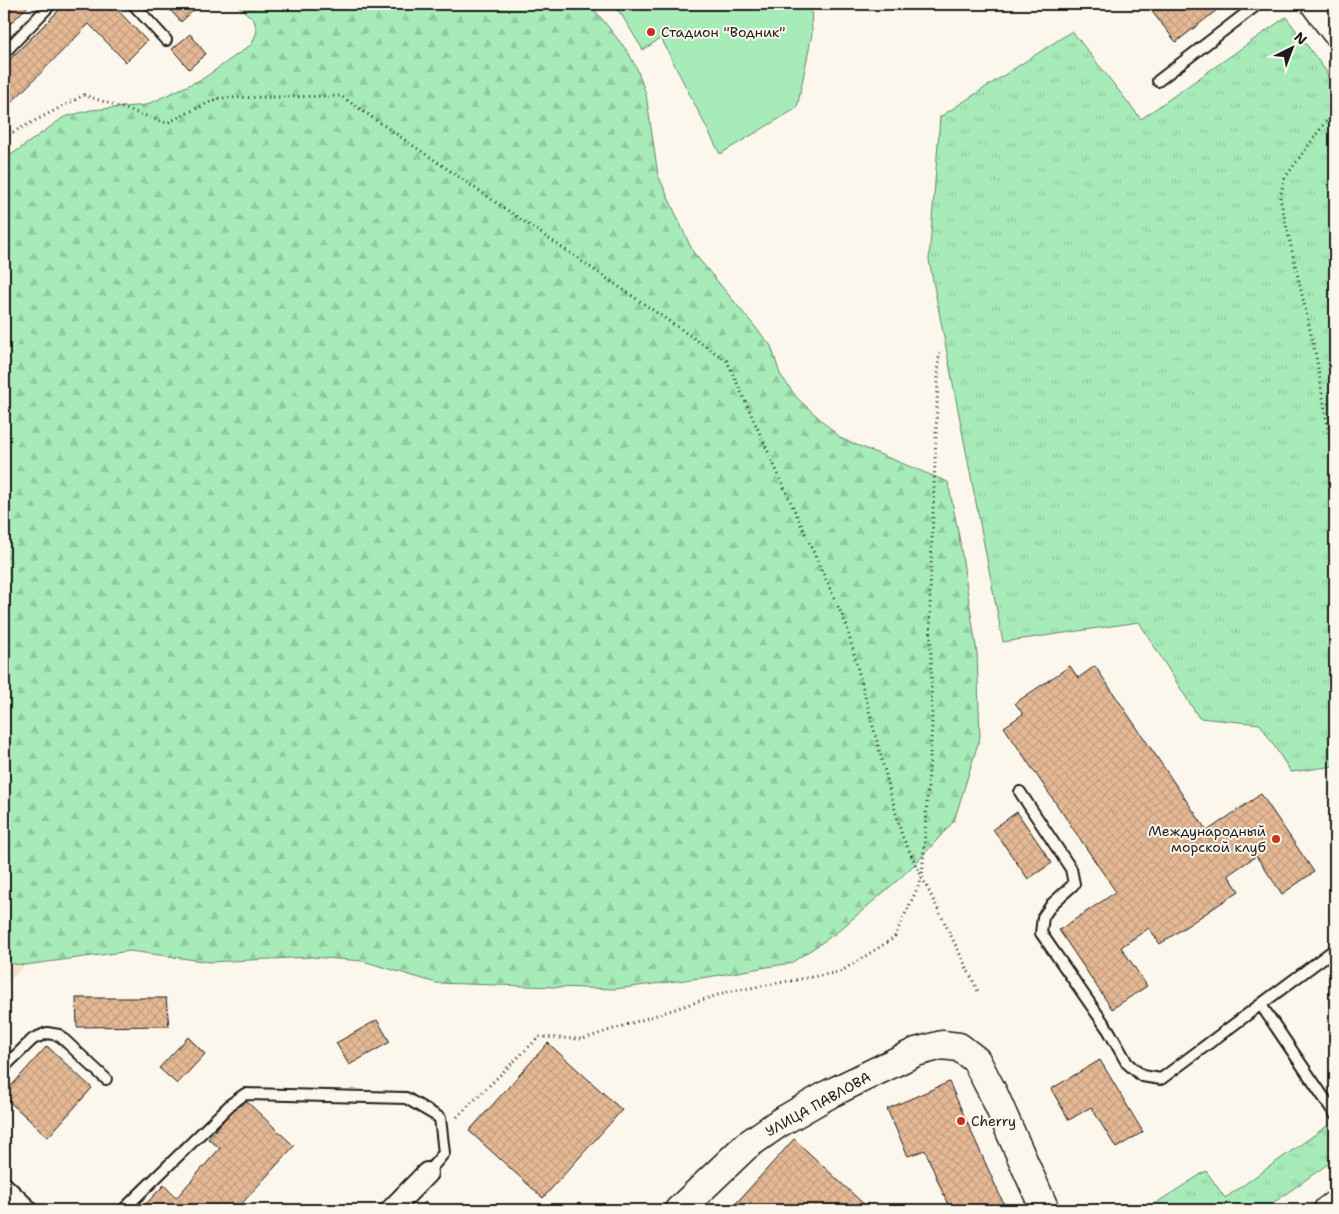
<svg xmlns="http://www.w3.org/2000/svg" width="1339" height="1214" viewBox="0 0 1339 1214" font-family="'Shantell Sans',sans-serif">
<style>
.built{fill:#f4e4d2}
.grass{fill:url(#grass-tufts);stroke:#62846a}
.forest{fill:url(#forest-firs);stroke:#62846a}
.garden{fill:#a7ecb8;stroke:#62846a}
.building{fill:url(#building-cross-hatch);stroke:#1c1c1c}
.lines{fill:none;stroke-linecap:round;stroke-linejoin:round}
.lane-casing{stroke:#1c1c1c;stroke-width:14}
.street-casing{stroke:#1c1c1c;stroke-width:24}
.secondary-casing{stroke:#1c1c1c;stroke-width:31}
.path{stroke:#1c1c1c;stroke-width:3;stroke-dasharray:1 4;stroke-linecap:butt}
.lane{stroke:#fbf7ec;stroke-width:10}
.street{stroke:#fbf7ec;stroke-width:20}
.secondary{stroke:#fbf7ec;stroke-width:28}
.poi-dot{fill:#c8321e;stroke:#fbf7ec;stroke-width:2}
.labels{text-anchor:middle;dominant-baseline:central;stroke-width:4;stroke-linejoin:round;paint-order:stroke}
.poi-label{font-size:14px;fill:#1c1c1c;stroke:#fbf7ec;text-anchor:start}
.street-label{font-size:14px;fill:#1c1c1c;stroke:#fbf7ec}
</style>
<defs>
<pattern id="grass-tufts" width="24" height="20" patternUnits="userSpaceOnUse" patternTransform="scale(1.25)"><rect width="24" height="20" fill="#a7ecb8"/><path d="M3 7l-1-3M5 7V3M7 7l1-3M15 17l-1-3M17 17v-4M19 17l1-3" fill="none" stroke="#8fca9e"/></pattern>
<pattern id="forest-firs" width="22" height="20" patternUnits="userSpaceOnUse" patternTransform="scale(1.25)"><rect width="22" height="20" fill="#a7ecb8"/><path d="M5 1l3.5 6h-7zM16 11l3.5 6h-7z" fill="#8fca9e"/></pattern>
<pattern id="building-cross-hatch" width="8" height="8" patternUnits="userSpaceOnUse" patternTransform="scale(1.25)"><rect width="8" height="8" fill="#e5b995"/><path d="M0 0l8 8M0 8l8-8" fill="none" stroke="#c49e80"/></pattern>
</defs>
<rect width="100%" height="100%" fill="#fbf7ec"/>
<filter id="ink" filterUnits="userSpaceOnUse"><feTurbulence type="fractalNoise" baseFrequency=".02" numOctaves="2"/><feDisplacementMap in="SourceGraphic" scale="10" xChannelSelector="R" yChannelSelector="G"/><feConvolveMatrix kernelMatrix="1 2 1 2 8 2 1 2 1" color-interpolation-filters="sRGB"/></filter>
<g filter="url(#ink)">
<polygon class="built" points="4,963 25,965 4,986"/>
<g class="grass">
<polygon points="1286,17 1326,71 1335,98 1335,766 1291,772 1260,724 1199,718 1139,622 1003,642 929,260 940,117 1072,31 1141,119"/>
<polygon points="1327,1126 1335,1139 1335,1159 1263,1210 1145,1210 1206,1171 1225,1198"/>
</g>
<polygon class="forest" points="236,4 590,4 628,52 637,69 646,94 658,175 693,252 771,346 780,374 797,398 842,439 948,482 959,536 977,653 980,737 954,821 917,862 898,880 835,934 791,963 708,977 615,989 436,983 363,961 311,957 210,962 130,951 25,965 4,963 4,160 64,117 91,110 146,105 204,78 252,44 257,31 254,20"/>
<polygon class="garden" points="610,4 811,4 812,34 797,108 720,154 661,38 643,50 621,14"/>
<g class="building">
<polygon points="4,4 30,4 4,30"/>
<polygon points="65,4 112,4 147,41 126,62 89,24 4,110 4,65"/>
<polygon points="165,4 200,4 181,22"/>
<polygon points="1146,4 1213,4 1217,10 1176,42"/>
<polygon points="190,34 206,54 189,69 172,49"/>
<polygon points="1070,666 1078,678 1095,666 1207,831 1261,794 1314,872 1282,894 1256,856 1228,875 1239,891 1160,944 1149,928 1121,947 1147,986 1112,1009 1059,930 1116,892 1004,727 1023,714 1015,703"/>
<polygon points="1017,812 1052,863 1028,879 993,829"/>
<polygon points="76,998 166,998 169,1026 77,1027"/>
<polygon points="377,1020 390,1042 349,1065 336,1043"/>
<polygon points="188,1037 205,1054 177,1084 159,1068"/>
<polygon points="548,1043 622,1110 543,1198 469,1131"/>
<polygon points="47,1046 92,1088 48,1137 4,1097 4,1094"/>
<polygon points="1100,1060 1143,1132 1116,1148 1091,1107 1069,1120 1051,1089"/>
<polygon points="949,1082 1006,1209 1003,1210 950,1210 925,1150 908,1156 887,1109"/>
<polygon points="243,1098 294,1146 236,1210 140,1210 164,1185 176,1198 220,1148 208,1139"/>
<polygon points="794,1139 870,1210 730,1210"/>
<polygon points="425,1202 434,1210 418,1210"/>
</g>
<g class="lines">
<defs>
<g id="lane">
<polyline points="133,4 166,40"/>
<polyline points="4,53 51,4"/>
<polyline points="1158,81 1258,4"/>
<polyline points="1020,792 1071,869 1074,884 1052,904 1043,917 1041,933 1109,1031 1127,1063 1142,1076 1161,1079 1335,949"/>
<polyline points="1261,1005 1335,1114"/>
<polyline points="4,1067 33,1039 47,1033 59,1035 106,1079"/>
<polyline points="123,1210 231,1104 245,1094 406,1098 440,1118 444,1153 427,1173"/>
</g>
<g id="street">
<polyline points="4,1188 27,1210"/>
<polyline points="391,1210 427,1173"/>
</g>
<g id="secondary">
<polyline points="1315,4 1335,31"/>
<polyline points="679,1210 746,1146 779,1123 831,1093 916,1052 942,1045 959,1047 976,1060 994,1095 1045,1210"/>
<polyline points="1328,1210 1335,1205"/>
</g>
</defs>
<use href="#lane" class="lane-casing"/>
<use href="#street" class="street-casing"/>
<use href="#secondary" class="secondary-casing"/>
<g class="path">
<polyline points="1335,109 1284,179 1280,198 1316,356 1335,470"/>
<polyline points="4,137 84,95 167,123 218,98 341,96 727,361 846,624 902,836 979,993"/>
<polyline points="457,1117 539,1037 583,1039 727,992 840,972 894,938 922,878 932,725 930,593 939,353"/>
</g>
<use href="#lane" class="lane"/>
<use href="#street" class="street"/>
<use href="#secondary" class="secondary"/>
</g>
</g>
<g class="poi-dot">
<circle cx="651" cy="32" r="5"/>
<circle cx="1276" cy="839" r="5"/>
<circle cx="961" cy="1121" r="5"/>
</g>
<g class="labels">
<g class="poi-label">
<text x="661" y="32">Стадион "Водник"</text>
<text x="1266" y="831" text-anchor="end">Международный<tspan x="1266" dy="16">морской клуб</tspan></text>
<text x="971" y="1121">Cherry</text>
</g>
<g class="street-label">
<text transform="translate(818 1104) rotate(-29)">УЛИЦА ПАВЛОВА</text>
</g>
</g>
<rect width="1339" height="1214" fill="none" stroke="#fbf7ec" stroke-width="20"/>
<rect x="10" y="10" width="1319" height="1194" fill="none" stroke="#1c1c1c" stroke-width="2" filter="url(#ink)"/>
<g transform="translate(1292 48) rotate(42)" stroke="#fbf7ec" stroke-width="4" paint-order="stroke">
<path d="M0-4L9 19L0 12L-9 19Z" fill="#1c1c1c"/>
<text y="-8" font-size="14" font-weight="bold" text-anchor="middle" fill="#1c1c1c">N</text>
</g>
</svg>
